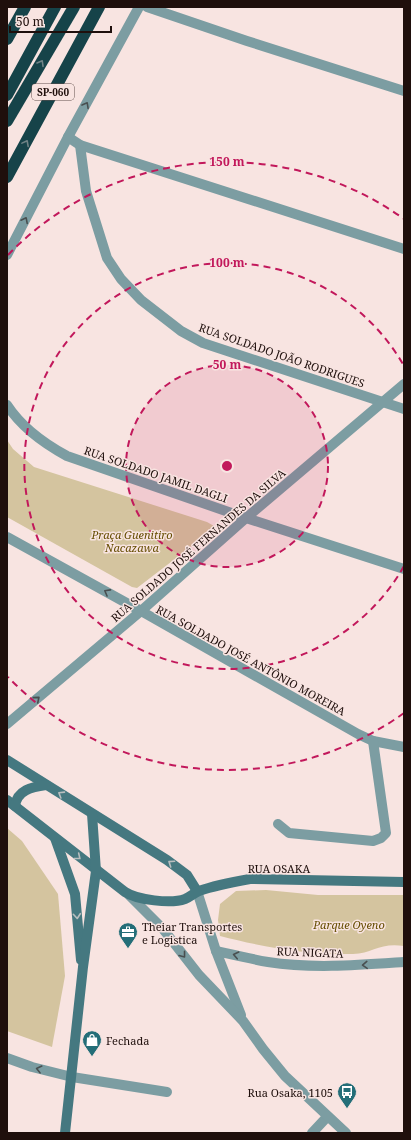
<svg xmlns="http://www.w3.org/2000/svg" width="411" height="1140" viewBox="0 0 411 1140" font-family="'Noto Serif',serif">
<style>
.green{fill:#d4c49f}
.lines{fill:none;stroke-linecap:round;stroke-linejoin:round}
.minor{stroke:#7c9da2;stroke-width:10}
.tertiary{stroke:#7c9da2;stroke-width:10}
.secondary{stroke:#457880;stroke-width:10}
.motorway{stroke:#164349;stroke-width:12}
.oneway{stroke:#708386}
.oneway2{stroke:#494f50}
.oneway3{stroke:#b9bebf}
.ring{fill:none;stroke:#c2185b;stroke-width:2;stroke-dasharray:7 5}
.labels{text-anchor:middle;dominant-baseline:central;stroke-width:3;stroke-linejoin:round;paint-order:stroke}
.shield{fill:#f8e4e1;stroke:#604f4c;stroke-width:1}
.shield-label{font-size:10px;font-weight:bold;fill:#1f0f0c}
.street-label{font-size:11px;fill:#1f0f0c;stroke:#f8e4e1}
.park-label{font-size:11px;font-style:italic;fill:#654d00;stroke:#f8e4e1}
.poi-label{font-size:11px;fill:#1f0f0c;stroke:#f8e4e1;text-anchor:start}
.centre{fill:#c2185b;stroke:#f8e4e1;stroke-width:2}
.ring-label{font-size:12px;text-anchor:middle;font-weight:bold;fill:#c2185b;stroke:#f8e4e1;stroke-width:3;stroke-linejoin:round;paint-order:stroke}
</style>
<rect width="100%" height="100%" fill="#f8e4e1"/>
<g class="green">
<polygon points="7,440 13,449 34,467 207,522 214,526 214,529 137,588 132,587 7,517"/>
<polygon points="7,828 22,841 58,894 65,976 52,1047 7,1031"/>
<path d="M266,890L318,895H404V946C381,942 373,953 353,954C310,955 262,947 220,936L218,920L220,904L236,891Z"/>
</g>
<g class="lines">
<g class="minor">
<polyline points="147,7 247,41 404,91"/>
<polyline points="68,137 80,145 404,249"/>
<polyline points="80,145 86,191 107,258 121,279 141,300 181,331 203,343 404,409"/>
<polyline points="404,384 246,518 141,611 358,734 373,741 404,747"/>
<path d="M7,405C22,428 43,443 67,456L246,518L404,569"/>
<polyline points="278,824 289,833 373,841 381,838 386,833 373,741"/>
<path d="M216,951C234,955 251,959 268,962C312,969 360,965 404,962"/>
<polyline points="72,1077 167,1092"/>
<polyline points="312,1133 327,1117"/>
</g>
<g class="tertiary">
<polyline points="7,255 68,137 139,7"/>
<polyline points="7,537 141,611 7,724"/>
<polyline points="197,891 216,951 241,1015"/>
<polyline points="129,895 163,929 199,975 243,1021 263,1049 285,1076 346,1133"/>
<polyline points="7,1058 32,1067 72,1077"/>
</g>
<g class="secondary">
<polyline points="7,760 167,860 187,875 197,891"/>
<path d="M7,800L125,892C137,900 171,904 185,899C190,897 194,893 199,891C216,885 233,882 250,879L404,882"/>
<path d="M15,806C17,790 32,787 46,785"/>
<polyline points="55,838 75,894 81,960"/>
<polyline points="65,1133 83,967 96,871 92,814"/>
</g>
<g class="motorway">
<polyline points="7,39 25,7"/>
<polyline points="7,95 55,7"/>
<polyline points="7,121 74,7"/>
<polyline points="7,177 99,7"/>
</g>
</g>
<defs><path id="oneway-chevron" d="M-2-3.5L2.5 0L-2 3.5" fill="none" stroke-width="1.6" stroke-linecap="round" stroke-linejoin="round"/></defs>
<g class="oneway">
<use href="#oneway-chevron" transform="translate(41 63) rotate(-60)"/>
<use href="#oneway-chevron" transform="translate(26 143) rotate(-62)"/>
</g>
<g class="oneway2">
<use href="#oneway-chevron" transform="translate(86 105) rotate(-61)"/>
<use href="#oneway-chevron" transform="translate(25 220) rotate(-63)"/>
<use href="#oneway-chevron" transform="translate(107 592) rotate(-151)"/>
<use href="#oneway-chevron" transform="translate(37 699) rotate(-40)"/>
<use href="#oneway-chevron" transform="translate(183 955) rotate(52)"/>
<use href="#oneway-chevron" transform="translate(236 955) rotate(-168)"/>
<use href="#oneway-chevron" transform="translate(365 965) rotate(177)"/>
<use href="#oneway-chevron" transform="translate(39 1069) rotate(-166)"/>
</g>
<g class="oneway3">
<use href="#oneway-chevron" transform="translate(61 794) rotate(-148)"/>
<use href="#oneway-chevron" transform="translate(78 857) rotate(39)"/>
<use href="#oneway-chevron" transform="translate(171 863) rotate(-146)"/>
<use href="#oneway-chevron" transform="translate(77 916) rotate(85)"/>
</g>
<circle cx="227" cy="466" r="101" fill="#c2185b" fill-opacity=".12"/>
<g class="ring">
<circle cx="227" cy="466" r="101"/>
<path d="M404 566A203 203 0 1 1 404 366"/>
<path d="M404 713A304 304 0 0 1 8 677M8 255A304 304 0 0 1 404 219"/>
</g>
<defs>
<symbol id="office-pin" viewBox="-11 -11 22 30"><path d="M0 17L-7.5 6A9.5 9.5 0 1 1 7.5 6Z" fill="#246e78" stroke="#f8e4e1"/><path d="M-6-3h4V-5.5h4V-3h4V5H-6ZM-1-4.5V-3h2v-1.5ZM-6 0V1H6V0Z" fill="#fff"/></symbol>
<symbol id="shop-pin" viewBox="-11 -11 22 30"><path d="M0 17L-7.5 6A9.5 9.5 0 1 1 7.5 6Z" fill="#246e78" stroke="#f8e4e1"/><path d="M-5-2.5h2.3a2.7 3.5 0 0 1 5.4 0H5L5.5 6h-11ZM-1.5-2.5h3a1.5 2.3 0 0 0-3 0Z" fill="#fff"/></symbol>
<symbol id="bus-pin" viewBox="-11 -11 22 30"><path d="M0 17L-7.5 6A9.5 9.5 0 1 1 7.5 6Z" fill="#246e78" stroke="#f8e4e1"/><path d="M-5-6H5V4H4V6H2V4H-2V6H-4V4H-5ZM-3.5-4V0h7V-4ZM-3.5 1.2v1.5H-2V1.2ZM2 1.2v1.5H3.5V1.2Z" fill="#fff"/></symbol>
</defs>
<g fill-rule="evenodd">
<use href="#office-pin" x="117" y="921" width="22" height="30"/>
<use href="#shop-pin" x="81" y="1029" width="22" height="30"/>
<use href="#bus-pin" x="336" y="1081" width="22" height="30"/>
</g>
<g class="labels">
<rect class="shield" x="32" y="84" width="42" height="16" rx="3"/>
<g class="shield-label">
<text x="53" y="92">SP-060</text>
</g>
<g class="street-label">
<text transform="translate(282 355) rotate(19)">RUA SOLDADO JOÃO RODRIGUES</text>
<text transform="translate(156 474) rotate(19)">RUA SOLDADO JAMIL DAGLI</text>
<text transform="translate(198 545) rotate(-41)">RUA SOLDADO JOSÉ FERNANDES DA SILVA</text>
<text transform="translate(251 660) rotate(29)">RUA SOLDADO JOSÉ ANTÔNIO MOREIRA</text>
<text x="279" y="868">RUA OSAKA</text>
<text transform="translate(310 952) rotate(2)">RUA NIGATA</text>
</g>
<g class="park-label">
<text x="132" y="534">Praça Guenitiro<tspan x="132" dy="13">Nacazawa</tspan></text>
<text x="349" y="924">Parque Oyeno</text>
</g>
<g class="poi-label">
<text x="142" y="926">Theiar Transportes<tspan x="142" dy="13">e Logistica</tspan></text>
<text x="106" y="1040">Fechada</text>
<text x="333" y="1092" text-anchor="end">Rua Osaka, 1105</text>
</g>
</g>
<circle cx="227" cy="466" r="6" class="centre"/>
<g class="ring-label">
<text x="227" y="166">150 m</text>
<text x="227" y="267">100 m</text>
<text x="227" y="369">50 m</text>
</g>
<rect width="411" height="1140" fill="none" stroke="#1f0f0c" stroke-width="16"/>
<path d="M10 26v6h101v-6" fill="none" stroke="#1f0f0c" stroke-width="2"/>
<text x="16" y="26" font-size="12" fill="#1f0f0c" stroke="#f8e4e1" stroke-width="3" paint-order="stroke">50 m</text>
</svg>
